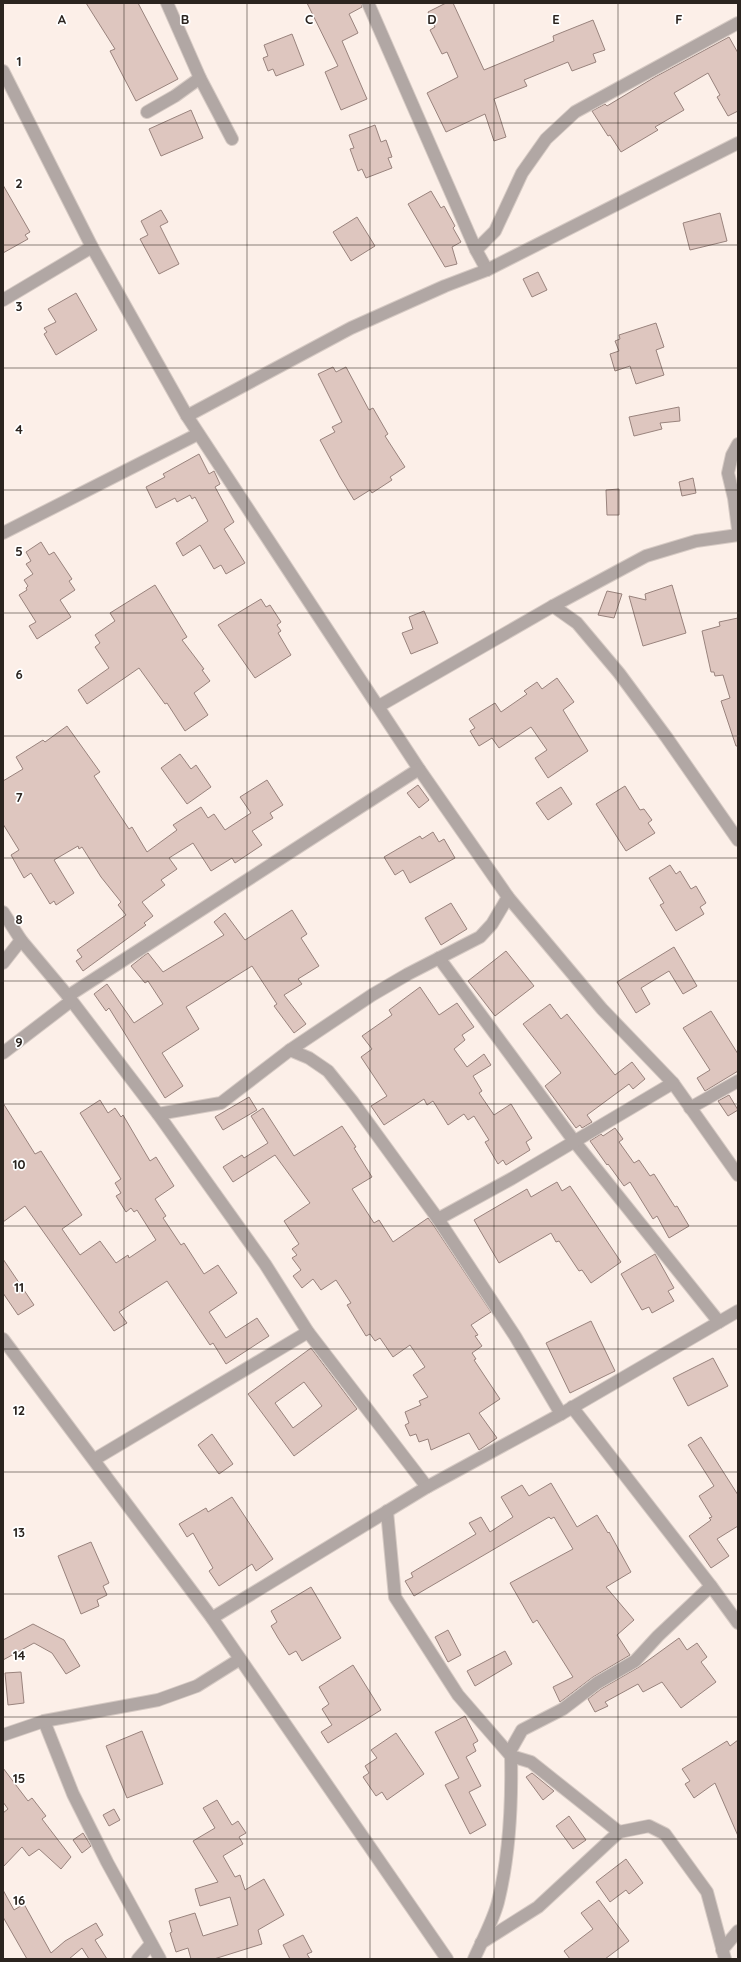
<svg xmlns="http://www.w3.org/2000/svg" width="741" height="1962" viewBox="0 0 741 1962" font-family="Quicksand,sans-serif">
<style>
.building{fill:#dec6bf;stroke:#99837d;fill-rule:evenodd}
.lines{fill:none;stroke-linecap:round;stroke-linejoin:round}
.minor-casing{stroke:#d6cac4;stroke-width:14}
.minor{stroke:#b1a7a4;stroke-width:12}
.grid{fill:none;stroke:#2b241f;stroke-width:1;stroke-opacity:0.55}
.grid-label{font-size:13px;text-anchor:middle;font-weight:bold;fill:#2b241f;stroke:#fff;stroke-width:3.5;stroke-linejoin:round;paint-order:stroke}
</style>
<rect width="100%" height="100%" fill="#fcefe8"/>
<g class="building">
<polygon points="86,3 138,3 178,79 136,101 110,51 115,49"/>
<polygon points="307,3 361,3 362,7 349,14 358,33 342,41 367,99 341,110 325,72 338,66"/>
<polygon points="446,3 453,3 484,70 554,41 553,36 593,20 605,50 593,54 596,62 572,71 568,62 524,80 527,86 494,99 506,137 494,141 485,114 446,132 427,93 458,77 447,52 442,54 430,30 435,27 428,12"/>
<polygon points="292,34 304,65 276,76 273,69 268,71 263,58 268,56 264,45"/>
<polygon points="729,37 738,53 738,111 728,116 717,97 720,95 708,73 674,93 684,110 655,127 658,130 621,152 610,135 608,136 592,111 605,104 607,106 655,77"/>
<polygon points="191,110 203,138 161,156 149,129"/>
<polygon points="375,125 381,142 386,140 392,157 388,158 392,168 366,178 362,169 358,171 350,149 354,148 349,135"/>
<polygon points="3,185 30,232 25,235 28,239 3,253"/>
<polygon points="431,191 441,208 444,206 455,226 453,228 461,242 452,247 457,264 445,267 408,204"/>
<polygon points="161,210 168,222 160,226 179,264 159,274 140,239 148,235 141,221"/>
<polygon points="720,213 727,241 690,250 683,223"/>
<polygon points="357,217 375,246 351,261 333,232"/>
<polygon points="538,272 547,290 532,297 523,279"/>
<polygon points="76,293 97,330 56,355 44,334 47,332 44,328 56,322 48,309"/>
<polygon points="656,323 664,347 656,350 664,375 636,384 630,366 615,371 610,354 619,351 615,341 620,339 619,335"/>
<polygon points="333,367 336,372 346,367 369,410 373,408 388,434 385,436 405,467 390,477 392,480 372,493 370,490 354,500 340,477 320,440 335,432 332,427 342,422 318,374"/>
<polygon points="679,407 680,421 660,423 662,429 634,436 629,417"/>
<polygon points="199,454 209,474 214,471 220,484 215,487 234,522 224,529 245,563 226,574 221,565 214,569 200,545 183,556 176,543 208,521 195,497 192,499 190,495 177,502 175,498 156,508 146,487 165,477 163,474"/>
<polygon points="693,478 696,493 682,496 679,482"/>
<polygon points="619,489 619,515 607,515 606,490"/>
<polygon points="41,542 49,555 54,552 72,579 69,581 75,590 60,600 71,617 37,639 29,626 36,622 19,595 27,590 26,588 28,586 24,580 33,574 26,564 31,561 26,552"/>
<polygon points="155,585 187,637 182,640 204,669 202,670 210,681 194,693 208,715 185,731 167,703 165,704 139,668 87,704 78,690 109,668 95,647 100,643 95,635 115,621 110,613"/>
<polygon points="672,585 686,633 643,646 629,596 646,600 645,594"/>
<polygon points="607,591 622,594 614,618 598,615"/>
<polygon points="261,599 266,607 270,605 281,622 277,625 281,631 278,633 291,655 255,678 218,625"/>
<polygon points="424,611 438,643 411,654 402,633 413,629 409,617"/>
<polygon points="738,618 738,746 736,746 721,701 730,698 723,675 715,676 714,672 711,672 702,631 720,626 719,622"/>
<polygon points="557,678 574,702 563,710 588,751 548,778 535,758 547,750 531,727 499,748 492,738 479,746 470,731 475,728 469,719 495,703 501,712 527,694 524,691 537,682 542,689"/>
<polygon points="67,726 100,772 94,776 129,829 132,827 147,852 177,830 173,825 201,807 208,818 214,814 225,830 251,813 240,797 267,780 283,805 270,813 273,818 252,831 262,845 235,863 232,858 211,871 193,843 169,858 177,869 161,880 165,885 142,902 153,916 144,923 146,925 83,971 76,961 82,957 77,950 126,915 118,905 121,902 101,877 82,847 79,849 78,846 54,860 74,893 56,905 54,901 50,904 31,873 24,878 11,855 19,850 3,824 3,781 23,769 16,757 43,740 45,742"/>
<polygon points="180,754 191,769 196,765 211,787 187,804 161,768"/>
<polygon points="418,785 429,800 419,808 407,793"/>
<polygon points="625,786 640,810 644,809 652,820 648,823 655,833 626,851 596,804"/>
<polygon points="561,787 572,804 548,820 536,803"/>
<polygon points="433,832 439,842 444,839 455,858 410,883 403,870 395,875 384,857 420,836 422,839"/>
<polygon points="670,865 676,874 680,871 691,889 696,886 706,903 700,907 704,914 676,931 660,905 664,903 649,878"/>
<polygon points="451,903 467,929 441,945 425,918"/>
<polygon points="292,910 307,934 301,938 319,966 298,979 302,984 284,995 306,1024 294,1033 274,1006 277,1004 252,966 186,1007 199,1029 162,1053 183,1086 165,1098 109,1008 106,1011 94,994 107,984 134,1023 163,1004 148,981 145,983 131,966 145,955 148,953 163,972 224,935 214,922 225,913 245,940"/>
<polygon points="674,947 697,986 683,994 669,971 641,988 650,1004 636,1013 617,982"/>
<polygon points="506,951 534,986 495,1016 468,981"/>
<polygon points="420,987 439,1015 457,1003 474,1027 462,1035 465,1040 454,1049 467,1067 484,1054 491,1065 473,1076 482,1091 479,1093 494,1115 511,1104 532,1138 526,1142 530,1150 506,1165 503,1160 498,1164 485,1142 489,1140 474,1116 468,1120 464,1114 448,1125 433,1101 427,1105 424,1099 384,1125 371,1106 387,1096 361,1057 372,1049 362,1036 392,1015 389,1010"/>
<polygon points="550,1004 561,1019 567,1014 615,1075 632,1062 645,1079 633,1089 629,1084 587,1115 592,1122 582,1128 580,1125 576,1128 545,1086 561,1073 523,1024"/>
<polygon points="711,1011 738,1054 738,1071 705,1091 697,1078 710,1070 683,1028"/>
<polygon points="729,1095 738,1110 728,1116 718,1101"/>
<polygon points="249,1097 257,1110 223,1130 215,1117"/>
<polygon points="100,1100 108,1113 115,1108 121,1117 123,1115 150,1161 156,1157 174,1186 155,1199 166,1216 163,1218 181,1245 184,1243 204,1274 218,1265 237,1293 209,1312 226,1338 257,1318 269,1336 226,1364 213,1343 210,1345 167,1281 119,1312 127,1323 114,1331 25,1206 3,1222 3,1103 35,1154 41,1151 82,1215 62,1229 80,1255 100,1241 116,1263 128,1255 129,1258 156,1240 137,1210 134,1212 131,1208 126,1212 116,1196 121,1193 115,1183 121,1179 80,1113"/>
<polygon points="263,1108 294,1156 342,1126 356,1147 354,1148 372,1177 352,1189 374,1223 379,1220 393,1242 428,1218 432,1223 491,1312 471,1325 478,1335 475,1336 482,1346 472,1353 476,1359 474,1360 500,1399 479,1413 497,1438 479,1450 469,1433 431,1450 428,1439 419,1442 416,1434 410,1436 405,1425 409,1423 405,1412 421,1405 419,1401 428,1397 413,1375 425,1367 410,1345 393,1357 380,1338 375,1341 370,1334 366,1336 347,1305 351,1303 336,1280 321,1290 313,1279 302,1288 293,1276 301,1270 292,1258 297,1255 292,1249 299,1244 284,1221 310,1203 275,1155 233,1182 223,1167 242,1155 244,1158 268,1143 251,1116"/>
<polygon points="615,1128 623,1139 619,1142 634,1163 639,1160 650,1176 654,1174 675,1207 677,1206 689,1226 669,1238 657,1216 653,1219 630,1182 624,1186 608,1164 607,1165 590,1141 601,1134 603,1136"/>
<polygon points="557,1182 562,1191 570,1186 621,1262 591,1283 582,1270 579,1271 559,1241 556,1242 551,1233 499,1263 474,1220 527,1189 531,1197"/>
<polygon points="655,1254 674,1288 668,1291 674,1301 652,1313 649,1307 642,1310 621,1274"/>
<polygon points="3,1259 34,1305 18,1315 3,1293"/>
<polygon points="591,1321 615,1371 570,1393 546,1343"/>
<path d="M311,1348L357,1409L294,1456L248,1394ZM304,1382L322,1406L293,1428L275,1403Z"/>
<polygon points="713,1358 728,1386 688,1406 673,1378"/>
<polygon points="212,1434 233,1464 219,1474 198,1445"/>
<polygon points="701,1437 738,1495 738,1526 717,1539 729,1556 711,1568 689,1536 711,1520 709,1518 712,1517 699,1496 714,1486 688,1445"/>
<polygon points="551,1483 577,1527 597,1515 608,1533 609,1532 631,1572 606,1587 634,1620 617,1635 630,1655 593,1677 560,1702 553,1687 573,1677 537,1620 533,1623 510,1583 573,1549 554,1517 551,1519 549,1517 414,1596 405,1581 413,1577 411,1573 476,1534 469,1523 481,1517 490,1532 513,1517 501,1497 522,1485 529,1496"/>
<polygon points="232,1497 273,1559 256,1571 252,1564 219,1586 209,1571 213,1568 193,1533 187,1537 179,1524 206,1508 208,1512"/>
<polygon points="91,1542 109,1583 103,1586 107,1595 97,1600 99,1606 81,1614 58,1556"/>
<polygon points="311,1587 341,1638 302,1661 296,1651 289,1655 278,1638 271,1626 277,1622 271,1611"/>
<polygon points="33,1624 64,1640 80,1666 66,1674 52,1653 34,1643 3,1660 3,1640"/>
<polygon points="448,1630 461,1655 448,1662 435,1637"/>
<polygon points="679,1638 687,1650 697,1643 707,1657 701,1662 716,1682 681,1708 662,1682 643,1692 638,1684 605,1702 608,1706 595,1712 588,1699 601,1689 639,1667"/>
<polygon points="505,1651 512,1664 475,1686 467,1671"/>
<polygon points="353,1665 381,1710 328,1743 321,1732 332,1725 322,1709 329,1704 319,1687"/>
<polygon points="21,1672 24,1703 8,1705 5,1673"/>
<polygon points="465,1716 478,1741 473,1744 476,1751 466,1757 481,1786 469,1792 486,1825 470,1834 445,1785 459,1778 435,1732"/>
<polygon points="142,1731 163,1784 127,1798 106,1746"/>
<polygon points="396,1733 424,1774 387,1800 382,1792 376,1796 363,1777 369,1773 365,1766 377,1758 371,1750"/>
<polygon points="738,1740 738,1836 715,1783 694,1798 685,1784 690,1781 682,1769 727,1741 730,1746"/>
<polygon points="3,1768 28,1801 32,1798 46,1816 42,1819 71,1857 61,1869 39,1849 29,1856 22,1847 3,1867 3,1813 8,1809 3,1802"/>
<polygon points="532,1773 554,1791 543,1800 526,1777"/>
<polygon points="217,1800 232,1825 238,1821 246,1833 239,1837 243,1844 223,1856 235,1877 240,1875 245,1890 264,1879 284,1915 258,1930 262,1944 214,1959 191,1959 188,1948 176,1952 170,1933 172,1932 169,1921 195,1913 203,1936 238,1925 230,1897 200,1906 195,1889 218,1882 193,1841 215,1828 203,1808"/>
<polygon points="114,1809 120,1820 109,1826 103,1815"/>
<polygon points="569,1816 586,1840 573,1849 556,1826"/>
<polygon points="83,1833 91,1846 82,1853 73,1840"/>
<polygon points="626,1859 643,1883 629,1894 626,1890 610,1902 596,1882"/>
<polygon points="3,1890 14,1910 24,1904 51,1953 65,1941 96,1923 103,1935 95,1940 107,1959 89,1959 82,1948 69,1959 27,1959 3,1917"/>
<polygon points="599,1900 629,1941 605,1959 570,1959 564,1951 593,1929 581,1913"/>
<polygon points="303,1935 312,1952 307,1954 310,1959 290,1959 283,1945"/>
</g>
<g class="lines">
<defs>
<g id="minor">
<polyline points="167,3 200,78 232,139"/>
<polyline points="368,3 476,250 487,270"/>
<polyline points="3,71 92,247 187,416 419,769 508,897 602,1009 673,1083 738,1175"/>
<polyline points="147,112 175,96 200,78"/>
<polyline points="476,250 495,231 522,173 546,139 575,112 738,23"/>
<polyline points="3,300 92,247"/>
<polyline points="187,416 351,328 445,286 487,270 738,143"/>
<polyline points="738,444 732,455 728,473 734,498 738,529"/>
<polyline points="3,533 198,434"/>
<polyline points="553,606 577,623 619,673 667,738 738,840"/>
<polyline points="379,706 553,606 646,556 696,541 738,535"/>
<polyline points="3,912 21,940 68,996 158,1114 265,1264 308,1332 427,1487"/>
<polyline points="439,958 574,1141 719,1322"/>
<polyline points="3,963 21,940"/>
<polyline points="68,996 419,769"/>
<polyline points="290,1050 309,1058 328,1071 353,1102 438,1219 515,1336 561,1414"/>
<polyline points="3,1053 71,1001"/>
<polyline points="690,1108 738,1081"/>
<polyline points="158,1114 221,1103 290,1050 372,995 408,974 480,937 492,924 508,897"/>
<polyline points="438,1219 511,1179 673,1083"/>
<polyline points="3,1339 212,1618 447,1959"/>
<polyline points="572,1407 711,1586 738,1623"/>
<polyline points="95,1459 308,1332"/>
<path d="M387,1511L395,1597L458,1695L511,1756C512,1805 510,1854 498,1902C493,1921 482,1941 474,1959"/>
<polyline points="212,1618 427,1487 561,1414 738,1311"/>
<polyline points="44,1721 73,1794 107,1862 160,1959"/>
<polyline points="3,1735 44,1721 158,1700 197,1686 240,1659"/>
<polyline points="509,1753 522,1730 563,1709 597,1683 635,1661 658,1636 711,1586"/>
<polyline points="511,1756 531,1762 619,1832 649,1826 665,1834 707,1892 725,1959"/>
<polyline points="481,1943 538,1907 619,1832"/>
<polyline points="722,1950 738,1931"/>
<polyline points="138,1959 151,1944"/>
</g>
</defs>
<use href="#minor" class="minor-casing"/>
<use href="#minor" class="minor"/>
</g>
<path class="grid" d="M124,3V1959M247,3V1959M370,3V1959M494,3V1959M618,3V1959M3,123H738M3,245H738M3,368H738M3,490H738M3,613H738M3,736H738M3,858H738M3,981H738M3,1104H738M3,1226H738M3,1349H738M3,1472H738M3,1594H738M3,1717H738M3,1839H738"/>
<g class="grid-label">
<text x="62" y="24">A</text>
<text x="185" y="24">B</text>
<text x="309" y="24">C</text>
<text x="432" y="24">D</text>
<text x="556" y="24">E</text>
<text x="679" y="24">F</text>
<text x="19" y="66">1</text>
<text x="19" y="188">2</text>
<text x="19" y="311">3</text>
<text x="19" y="434">4</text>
<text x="19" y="556">5</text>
<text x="19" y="679">6</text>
<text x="19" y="802">7</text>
<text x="19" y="924">8</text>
<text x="19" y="1047">9</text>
<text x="19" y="1169">10</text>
<text x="19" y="1292">11</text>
<text x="19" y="1415">12</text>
<text x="19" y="1537">13</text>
<text x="19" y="1660">14</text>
<text x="19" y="1783">15</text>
<text x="19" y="1905">16</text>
</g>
<rect width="741" height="1962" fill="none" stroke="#2b241f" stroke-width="8"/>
</svg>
